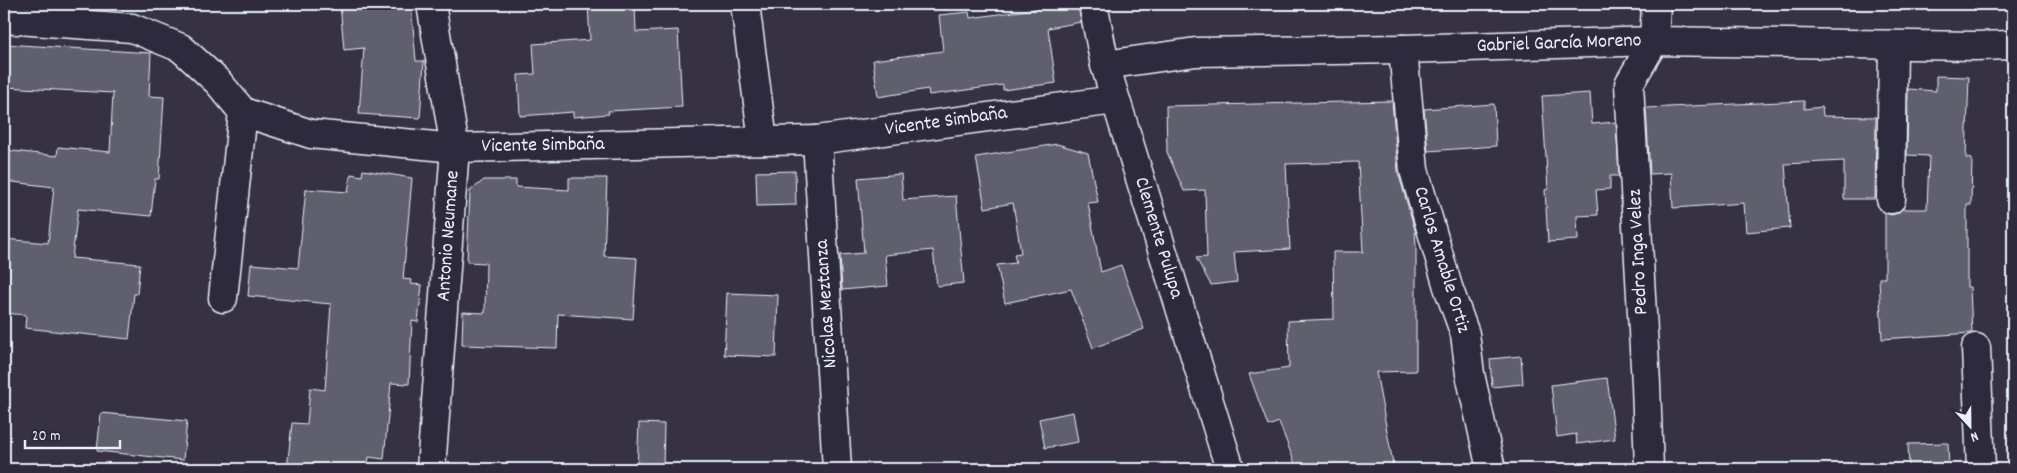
<svg xmlns="http://www.w3.org/2000/svg" width="2017" height="473" viewBox="0 0 2017 473" font-family="Dekko,sans-serif">
<style>
.building{fill:#605e6e;stroke:#e8f1f8}
.lines{fill:none;stroke-linecap:round;stroke-linejoin:round}
.street-casing{stroke:#e8f1f8;stroke-width:31}
.secondary-casing{stroke:#e8f1f8;stroke-width:31}
.street{stroke:#2f2a3d;stroke-width:28}
.secondary{stroke:#2f2a3d;stroke-width:28}
.labels{text-anchor:middle;dominant-baseline:central;stroke-width:4;stroke-linejoin:round;paint-order:stroke}
.street-label{font-size:20px;fill:#e8f1f8;stroke:#2f2a3d}
</style>
<rect width="100%" height="100%" fill="#363244"/>
<filter id="ink" filterUnits="userSpaceOnUse"><feTurbulence type="fractalNoise" baseFrequency=".02" numOctaves="2"/><feDisplacementMap in="SourceGraphic" scale="10" xChannelSelector="R" yChannelSelector="G"/><feConvolveMatrix kernelMatrix="1 2 1 2 8 2 1 2 1" color-interpolation-filters="sRGB"/></filter>
<g filter="url(#ink)">
<g class="building">
<polygon points="340,4 411,4 416,61 424,61 420,118 359,114 364,48 344,50"/>
<polygon points="588,4 635,4 636,32 678,30 682,107 608,111 609,114 573,117 573,112 520,116 518,75 535,74 533,44 590,40"/>
<polygon points="1034,4 1078,4 1081,22 1048,28 1056,83 1003,90 1003,85 929,95 928,89 878,97 873,60 943,51 939,15 969,12 970,18 1035,9"/>
<polygon points="4,44 151,53 149,96 164,97 159,179 155,179 151,216 78,209 72,258 140,264 137,294 134,294 129,339 25,328 26,315 4,313 4,239 48,243 54,187 4,181 4,150 57,156 58,147 110,152 113,93 4,87"/>
<polygon points="1936,76 1969,77 1966,158 1972,159 1971,205 1967,205 1967,287 1970,287 1972,333 1882,339 1879,278 1885,278 1885,213 1891,215 1898,213 1902,209 1927,209 1929,156 1907,155 1908,89 1936,91"/>
<polygon points="1590,93 1592,124 1616,122 1619,176 1610,176 1610,189 1596,190 1598,215 1577,216 1578,240 1548,242 1545,190 1548,189 1542,96"/>
<polygon points="1392,101 1398,172 1415,230 1416,247 1416,371 1376,372 1394,469 1297,469 1279,422 1268,426 1249,374 1289,368 1288,321 1334,319 1333,252 1363,252 1358,162 1286,164 1290,249 1234,252 1237,282 1211,285 1196,258 1207,257 1205,190 1184,191 1167,152 1166,106"/>
<polygon points="1804,101 1804,109 1822,107 1823,116 1876,117 1875,199 1844,199 1844,161 1785,164 1790,228 1746,232 1744,203 1673,208 1671,173 1650,174 1646,108"/>
<polygon points="1494,104 1496,146 1428,151 1424,109"/>
<polygon points="1057,144 1088,153 1098,202 1088,203 1101,272 1121,265 1144,329 1093,348 1071,289 1005,303 997,265 1016,263 1014,254 1021,253 1013,203 985,208 976,157"/>
<polygon points="363,170 412,178 403,279 412,280 411,284 422,285 418,322 412,321 409,384 391,383 384,459 369,457 367,469 287,469 292,423 307,424 310,388 325,390 331,304 248,296 251,264 298,268 306,189 348,192 351,174 362,176"/>
<polygon points="795,171 796,205 757,206 756,172"/>
<polygon points="901,174 903,200 956,196 964,283 937,286 933,250 885,255 888,286 842,290 840,255 864,253 858,178"/>
<polygon points="569,178 607,178 604,256 637,258 633,319 558,314 557,348 462,345 463,312 485,313 486,263 467,262 470,191 484,180 516,180 516,187 569,190"/>
<polygon points="727,293 778,295 776,357 724,355"/>
<polygon points="1521,356 1523,384 1492,387 1490,359"/>
<polygon points="1607,378 1615,439 1577,444 1576,434 1557,437 1551,385"/>
<polygon points="1073,412 1078,442 1045,448 1039,419"/>
<polygon points="101,413 187,421 183,460 97,451"/>
<polygon points="639,423 664,424 663,469 637,469"/>
<polygon points="1948,443 1949,469 1909,469 1908,444"/>
</g>
<g class="lines">
<defs>
<g id="street">
<polyline points="745,4 763,141"/>
<polyline points="1093,4 1105,65"/>
<polyline points="4,19 132,28 181,48 218,82 243,112 311,134 455,148 817,140 1115,100"/>
<polyline points="1403,49 1414,170 1448,287 1465,334 1470,374 1491,469"/>
<polyline points="817,140 837,469"/>
<polyline points="1891,199 1893,45"/>
<polyline points="223,298 243,112"/>
<polyline points="1976,348 1981,469"/>
<polyline points="431,469 455,148 431,4"/>
<polyline points="1649,469 1646,384 1629,84 1654,41 1656,4"/>
</g>
<polyline id="secondary" points="1230,469 1105,65 1196,52 1403,49 1654,41 1975,46 2013,45"/>
</defs>
<use href="#street" class="street-casing"/>
<use href="#secondary" class="secondary-casing"/>
<use href="#street" class="street"/>
<use href="#secondary" class="secondary"/>
</g>
</g>
<g class="labels">
<g class="street-label">
<text transform="translate(1559 44) rotate(-2)">Gabriel García Moreno</text>
<text transform="translate(946 122) rotate(-8)">Vicente Simbaña</text>
<text transform="translate(543 146) rotate(-1)">Vicente Simbaña</text>
<text transform="translate(449 236) rotate(-86)">Antonio Neumane</text>
<text transform="translate(1158 238) rotate(73)">Clemente Pulupa</text>
<text transform="translate(1639 252) rotate(-93)">Pedro Inga Velez</text>
<text transform="translate(1441 260) rotate(73)">Carlos Amable Ortiz</text>
<text transform="translate(827 304) rotate(-94)">Nicolas Meztanza</text>
</g>
</g>
<rect width="2017" height="473" fill="none" stroke="#2f2a3d" stroke-width="20"/>
<rect x="10" y="10" width="1997" height="453" fill="none" stroke="#e8f1f8" stroke-width="2" filter="url(#ink)"/>
<g transform="translate(1970 426) rotate(158)" stroke="#2f2a3d" stroke-width="4" paint-order="stroke">
<path d="M0-4L9 19L0 12L-9 19Z" fill="#e8f1f8"/>
<text y="-8" font-size="14" font-weight="bold" text-anchor="middle" fill="#e8f1f8">N</text>
</g>
<path d="M25 440v8h95v-8" fill="none" stroke="#e8f1f8" stroke-width="2.5"/>
<text x="32" y="440" font-size="15" fill="#e8f1f8" stroke="#2f2a3d" stroke-width="4" paint-order="stroke">20 m</text>
</svg>
